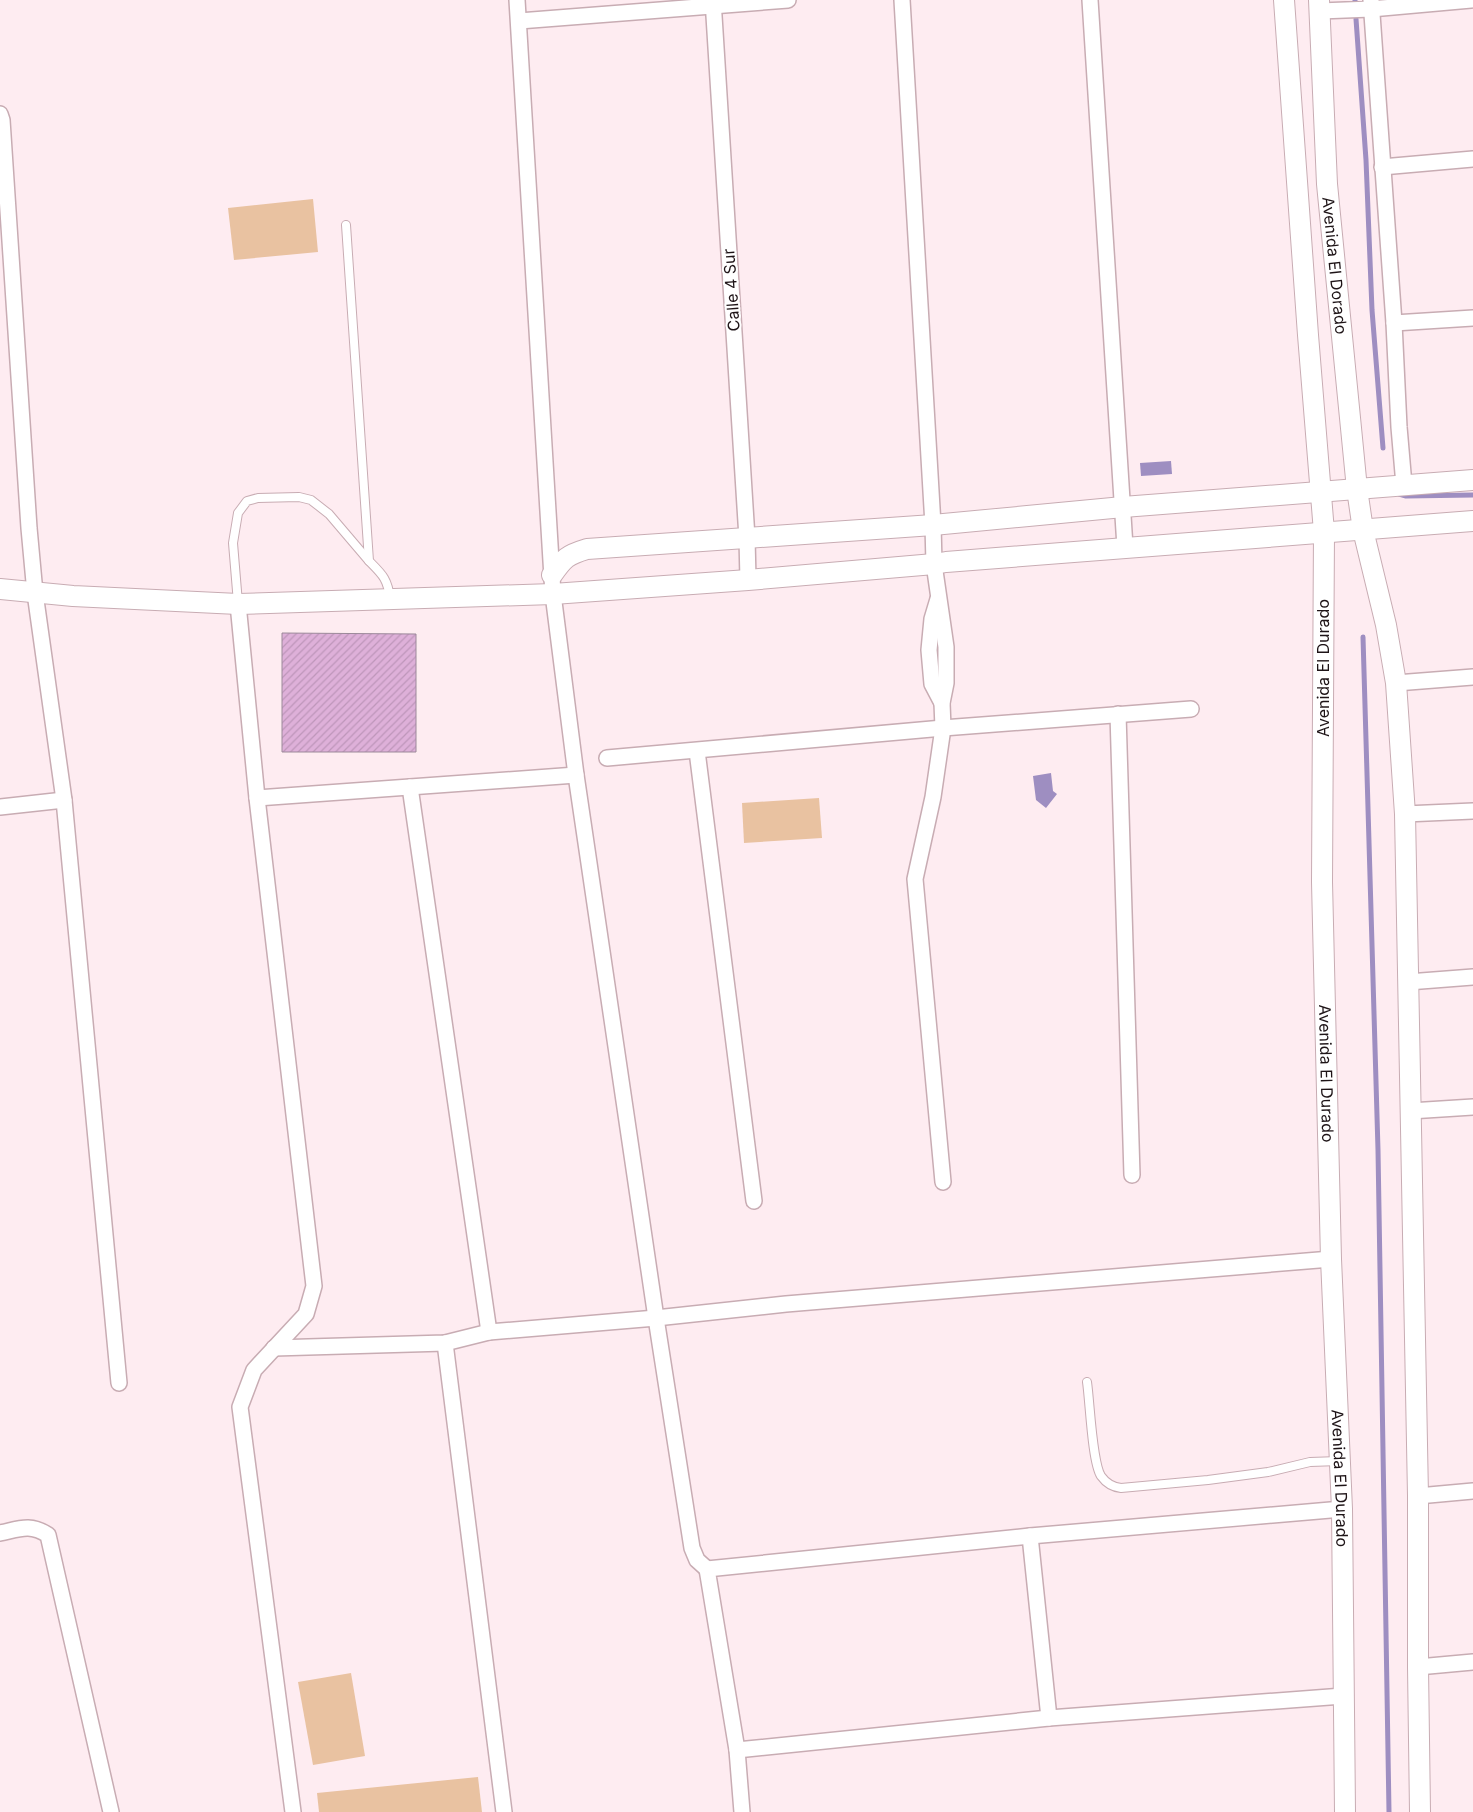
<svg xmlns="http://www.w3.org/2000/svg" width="1473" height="1812" viewBox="0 0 1473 1812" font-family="Inter,sans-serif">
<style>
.grass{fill:#e9c2a1}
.water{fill:#9e8ec1}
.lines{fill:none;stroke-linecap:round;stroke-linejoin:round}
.stream{stroke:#9e8ec1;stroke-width:5}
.building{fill:url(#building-hatch);stroke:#9c899a}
.lane-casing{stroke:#c8acb3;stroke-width:10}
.street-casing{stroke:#c8acb3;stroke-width:18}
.secondary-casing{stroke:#c8acb3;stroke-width:22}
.lane{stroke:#fff;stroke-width:8}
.street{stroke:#fff;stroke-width:15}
.secondary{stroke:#fff;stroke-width:20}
.labels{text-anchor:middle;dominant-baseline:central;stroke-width:4;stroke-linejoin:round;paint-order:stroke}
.street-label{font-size:16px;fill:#1e1417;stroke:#fff}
</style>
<defs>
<pattern id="building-hatch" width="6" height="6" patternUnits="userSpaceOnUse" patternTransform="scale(1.25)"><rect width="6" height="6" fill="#deb0d9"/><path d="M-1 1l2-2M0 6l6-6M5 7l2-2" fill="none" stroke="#be96ba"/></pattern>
</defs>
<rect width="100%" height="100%" fill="#feecf1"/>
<g class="grass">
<polygon points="313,199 318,252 234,260 228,208"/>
<polygon points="819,798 822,838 744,843 742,803"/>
<polygon points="351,1673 365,1756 313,1765 298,1682"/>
<polygon points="478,1777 482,1812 319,1812 317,1793"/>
</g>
<g class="water">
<polygon points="1171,461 1172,474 1141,476 1140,463"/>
<polygon points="1051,773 1053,791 1057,794 1046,808 1036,800 1033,776"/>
</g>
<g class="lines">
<g class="stream">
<polyline points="1355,0 1355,1"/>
<polyline points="1356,19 1366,160 1372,310 1383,448"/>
<polyline points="1399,494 1406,496 1473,495"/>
<polyline points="1363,637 1378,1150 1389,1812"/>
</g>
</g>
<polygon class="building" points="282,633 416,634 416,752 282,752"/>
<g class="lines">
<defs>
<g id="lane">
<path d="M346,225L369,561C382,574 388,579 390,599"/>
<polyline points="238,603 233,543 238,513 247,501 258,498 299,497 311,500 329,514 369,561"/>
<path d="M1087,1382C1090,1402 1092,1462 1101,1476C1106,1483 1112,1487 1121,1488L1208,1480L1268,1472L1310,1462L1339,1461"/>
</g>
<g id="street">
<polyline points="517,0 553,594 576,775 656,1318 692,1548 697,1560 707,1569"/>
<polyline points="713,0 747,538 748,580"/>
<polyline points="902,0 933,525 934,564 946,647 946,683 942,703 943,728 933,797 915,879 943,1182"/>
<polyline points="1090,0 1125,547"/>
<polyline points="1371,0 1394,323 1399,427 1404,485"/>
<polyline points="1320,11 1371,9 1471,0"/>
<polyline points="519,21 788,0"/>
<polyline points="0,114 2,120 29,528 35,593 64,800 119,1383"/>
<polyline points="1382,167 1473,159"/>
<polyline points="1394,323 1473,318"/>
<polyline points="938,599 932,619 929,650 932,684 942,703"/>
<polyline points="238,604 257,798 314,1286 306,1314 254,1370 240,1407 293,1812"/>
<polyline points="1396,683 1473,677"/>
<polyline points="1118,714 1132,1175"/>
<polyline points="697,751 754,1201"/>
<polyline points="607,758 943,728 1191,709"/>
<polyline points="410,787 489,1332"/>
<polyline points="257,798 576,775"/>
<polyline points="0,807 64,800"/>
<polyline points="1405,814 1473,811"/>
<polyline points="1408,982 1473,977"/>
<polyline points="1410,1111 1473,1107"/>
<polyline points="445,1343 504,1812"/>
<polyline points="274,1348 445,1343 489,1332 656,1318 786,1304 1331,1259"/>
<polyline points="1418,1496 1473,1491"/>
<path d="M0,1533C19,1529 30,1523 48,1535L111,1812"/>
<polyline points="1030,1536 1049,1718"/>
<polyline points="1418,1667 1473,1662"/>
<polyline points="737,1750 1049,1718 1343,1696"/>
<polyline points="742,1812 737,1750 707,1569 1030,1536 1342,1509"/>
</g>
<g id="secondary">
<path id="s1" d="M1284,0L1308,335L1324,532L1322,882L1331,1259L1342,1509L1345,1812"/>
<path id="s2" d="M1319,0L1327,184L1357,489L1363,530L1386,625L1396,683L1405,814L1418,1496V1667L1420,1812"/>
<path d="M552,575C564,558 567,555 587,549L933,525L1123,507L1473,480"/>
<polyline points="0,589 73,596 238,604 553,594 748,580 934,564 946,562 1473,521"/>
</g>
</defs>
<use href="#lane" class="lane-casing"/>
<use href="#street" class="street-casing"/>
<use href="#secondary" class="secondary-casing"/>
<use href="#lane" class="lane"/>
<use href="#street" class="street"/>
<use href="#secondary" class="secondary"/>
</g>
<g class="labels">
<g class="street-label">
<text stroke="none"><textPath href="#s2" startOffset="266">Avenida El Dorado</textPath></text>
<text transform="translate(731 290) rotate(-94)">Calle 4 Sur</text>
<text transform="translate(1323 668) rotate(-90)">Avenida El Durado</text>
<text stroke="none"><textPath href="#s1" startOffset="1075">Avenida El Durado</textPath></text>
<text stroke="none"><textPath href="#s1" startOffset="1480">Avenida El Durado</textPath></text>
</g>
</g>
</svg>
